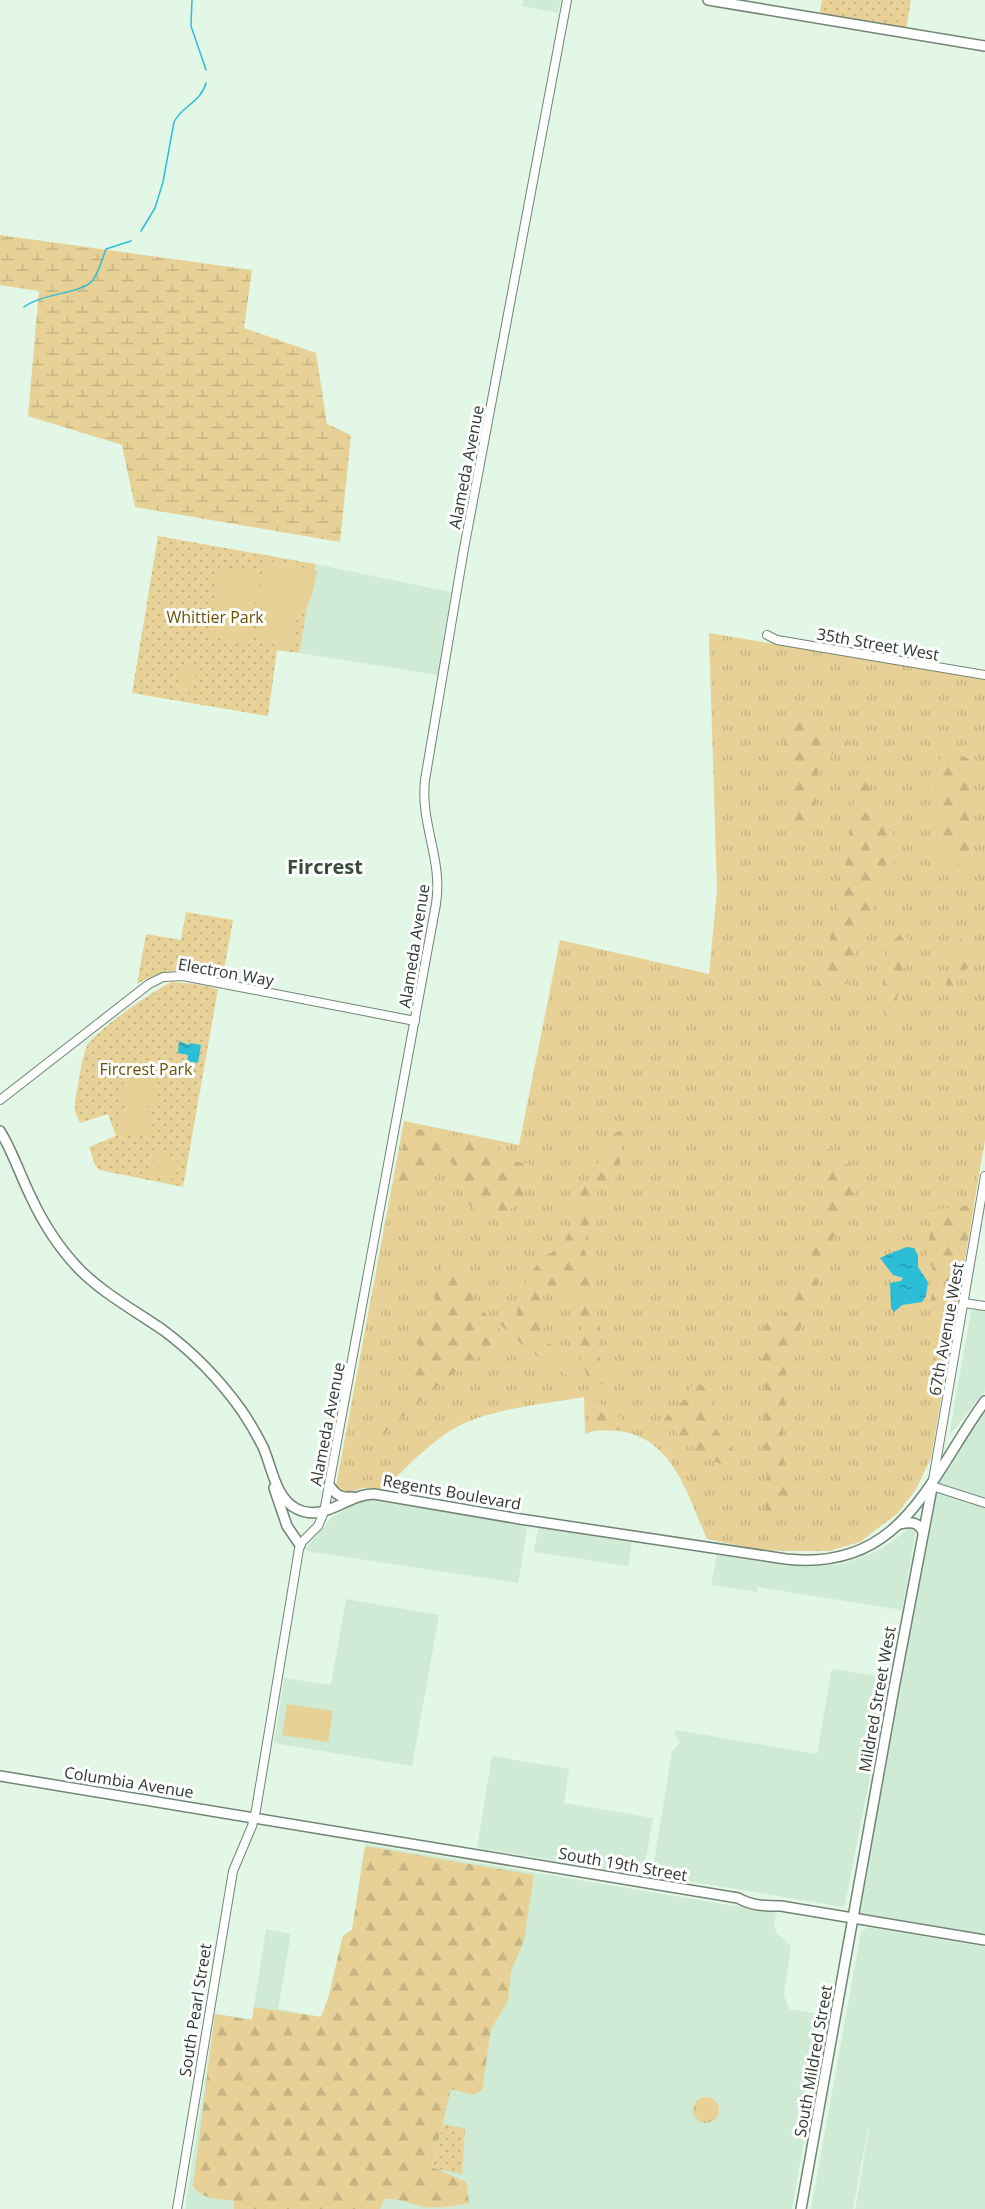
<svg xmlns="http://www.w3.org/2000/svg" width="985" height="2209" viewBox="0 0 985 2209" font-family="'Open Sans',sans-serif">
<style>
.built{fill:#cfebd5}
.grass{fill:url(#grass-tufts)}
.forest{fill:url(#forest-firs)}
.wetland{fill:url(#wetland-marsh)}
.park{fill:url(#park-dots)}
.pitch{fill:#e7d196}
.water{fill:url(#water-ripples)}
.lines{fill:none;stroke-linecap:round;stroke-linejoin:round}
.stream{stroke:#2cbed8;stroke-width:1.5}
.minor-casing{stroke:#718475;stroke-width:10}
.major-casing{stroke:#718475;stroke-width:12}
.minor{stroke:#fff;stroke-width:8}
.major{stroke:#fff;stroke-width:9}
.labels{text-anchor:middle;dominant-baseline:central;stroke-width:6;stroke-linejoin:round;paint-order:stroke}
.street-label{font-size:16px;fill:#303831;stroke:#fefefe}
.park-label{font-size:16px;fill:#695304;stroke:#fefefe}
.quarter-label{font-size:20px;font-weight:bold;fill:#394a3d;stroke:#fefefe}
</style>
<defs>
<pattern id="grass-tufts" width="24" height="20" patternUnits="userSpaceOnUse" patternTransform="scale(1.5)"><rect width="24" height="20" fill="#e7d196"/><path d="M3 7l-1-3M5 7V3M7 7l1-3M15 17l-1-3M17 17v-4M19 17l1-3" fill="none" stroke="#c6b482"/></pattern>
<pattern id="forest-firs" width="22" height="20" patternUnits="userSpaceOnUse" patternTransform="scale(1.5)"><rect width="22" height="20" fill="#e7d196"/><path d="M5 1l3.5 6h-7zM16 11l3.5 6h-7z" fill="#c6b482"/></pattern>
<pattern id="wetland-marsh" width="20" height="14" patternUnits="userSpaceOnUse" patternTransform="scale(1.5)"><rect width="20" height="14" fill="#e7d196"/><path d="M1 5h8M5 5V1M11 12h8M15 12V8" fill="none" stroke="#c6b482"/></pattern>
<pattern id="park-dots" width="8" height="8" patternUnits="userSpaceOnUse" patternTransform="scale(1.5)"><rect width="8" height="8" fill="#e7d196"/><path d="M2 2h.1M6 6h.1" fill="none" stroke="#c6b482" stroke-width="1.8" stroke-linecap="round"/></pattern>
<pattern id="water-ripples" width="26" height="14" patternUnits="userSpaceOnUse" patternTransform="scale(1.5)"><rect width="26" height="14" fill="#2cbed8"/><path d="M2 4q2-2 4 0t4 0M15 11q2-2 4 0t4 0" fill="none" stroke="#269bb0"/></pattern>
</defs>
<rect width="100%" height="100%" fill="#e2f7e6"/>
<g class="built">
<polygon points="523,0 561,0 558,13 522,6"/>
<polygon points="315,564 451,592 438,675 299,653"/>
<polygon points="979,1309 985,1310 985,1391 949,1436 971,1311"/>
<polygon points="985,1401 985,1940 853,1918 932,1486"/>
<polygon points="367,1500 376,1500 525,1526 527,1528 518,1583 306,1551 307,1547 332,1517 356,1503"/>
<polygon points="541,1527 632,1541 628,1566 534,1552 538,1529"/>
<polygon points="911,1527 916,1531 902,1610 758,1587 757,1592 711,1585 717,1554 807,1567 843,1564 865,1556 881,1549"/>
<polygon points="346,1599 439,1615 412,1766 274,1743 284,1678 331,1685"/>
<polygon points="832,1669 886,1677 873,1762 845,1904 843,1907 652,1875 672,1751 680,1743 675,1734 676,1730 817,1754"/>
<polygon points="492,1756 569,1769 564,1803 653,1818 643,1875 477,1848"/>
<polygon points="365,1844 776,1913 774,1925 776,1932 791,1946 784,1995 789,2009 826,2015 792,2209 185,2209 215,2014 252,2019 266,1929 291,1934 278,2009 328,2018 342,1939 344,1935 352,1930"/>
<polygon points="868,1927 985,1947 985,2209 855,2209 869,2129 868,2128 853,2209 811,2209 861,1932"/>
</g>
<g class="grass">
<path d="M709,633L985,680V1140L931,1458L916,1489L898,1513L860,1542L829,1551H790L760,1550L707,1539C688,1496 673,1436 617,1431C606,1430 595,1429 585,1434L584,1397C545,1404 504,1407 467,1422C438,1434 407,1466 385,1489L363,1488L343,1494L336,1490V1486L404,1121L519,1145L560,940L709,974L717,891Z"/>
<circle cx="706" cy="2110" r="13"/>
</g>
<g class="forest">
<path d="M790,718L824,736L848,738L846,752C840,753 832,753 827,756C807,768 829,810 800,829L795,827L790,792L794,783L789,772L780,719Z"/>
<polygon points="942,747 969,759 976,807 969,847 970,862 965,869 936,849 935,792"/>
<path d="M866,774L879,823L893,833C894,847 896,867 888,880C885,886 877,888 874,893C867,906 878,918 872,930L860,929L847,984L825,981L824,994L816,993L841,896L857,777Z"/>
<path d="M903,933L908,938L907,956L891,1025L886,1031C884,1006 875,947 903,933Z"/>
<polygon points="960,937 976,956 975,961 956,979 950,993 945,988"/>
<path d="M407,1127L500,1146L499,1153L518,1162L530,1164L524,1186V1199C502,1216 494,1223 469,1205L463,1178L451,1162L438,1164L428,1179L406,1186L396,1182Z"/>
<path d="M627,1128L630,1138L622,1146L619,1172L611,1187L597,1180L588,1194L597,1201L582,1244L588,1258L592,1308L600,1328L597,1354L618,1385L588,1383L585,1369L576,1349L582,1342L578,1290L558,1285L543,1292L544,1340L559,1351L564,1363L577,1368L580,1381C545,1365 526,1349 499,1323L502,1314L516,1322L518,1303L528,1277L543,1257L560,1248L570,1231L581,1188L595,1173L601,1154L615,1153L613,1134Z"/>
<polygon points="823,1145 839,1156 841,1162 860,1169 850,1206 845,1207 825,1259 812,1305 795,1339 786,1371 783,1423 784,1473 790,1479 786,1513 765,1515 767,1480 764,1450 765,1374 758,1344 767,1322 779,1324 804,1272 827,1215 830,1195 821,1182 816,1168"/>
<polygon points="960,1206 974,1206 943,1376 932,1372 937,1328 941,1311 929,1304 934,1288 933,1270 927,1257 931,1226 928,1211"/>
<path d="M445,1262L461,1268L474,1301L528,1361C520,1358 510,1352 502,1351C473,1348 402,1417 380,1437L379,1426L413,1387L419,1351L417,1335L432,1310L438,1277Z"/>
<path d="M697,1383L707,1388L716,1429L734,1451L731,1461L726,1466C702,1458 681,1438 664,1419L685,1399L691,1387Z"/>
<polygon points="591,1399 615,1412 630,1428 629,1431 592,1428"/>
<path d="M365,1846L534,1875L524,1940L511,1972L508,2001L491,2029L482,2090L474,2095L451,2089L432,2167L466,2182L469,2203C455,2205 441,2209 426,2207C412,2205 399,2197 384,2199L380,2209H234V2201C219,2199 202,2200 193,2186L215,2014L252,2020L254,2007L321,2017L329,1995L342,1939L344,1935L352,1930Z"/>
</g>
<polygon class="wetland" points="0,235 252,270 244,328 316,353 327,424 351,435 340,542 135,507 122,445 28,416 39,291 0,285"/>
<g class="park">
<polygon points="822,0 911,0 906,29 823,15 820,12"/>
<polygon points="158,536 315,564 299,653 277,650 268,716 132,693"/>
<path d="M186,912L233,920L223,976L220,977C184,970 171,965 137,984L146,934L181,940Z"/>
<path d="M172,982L196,984L218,989L183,1187L99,1170L95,1165L89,1147L116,1136L108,1114L80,1123L75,1111V1101C79,1083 80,1063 87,1046C92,1033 157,988 172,982Z"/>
<polygon points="443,2124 465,2129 462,2174 432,2168"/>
</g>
<g class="pitch">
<polygon points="265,560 316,570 317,572 311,598 303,614 297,613 291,647 256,641 262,607 257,606"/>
<polygon points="220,567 260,573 248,643 209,637"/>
<polygon points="184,663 197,665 192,693 179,691"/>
<polygon points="126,1067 160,1073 154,1106 147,1105 150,1132 123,1135 120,1110 123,1108 146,1105 124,1101 121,1098"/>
<polygon points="154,1153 178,1157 174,1177 172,1179 150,1175"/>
<polygon points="287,1704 333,1711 328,1742 282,1735"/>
</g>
<g class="water">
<polygon points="179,1041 189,1045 190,1043 201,1045 198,1063 187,1061 188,1055 178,1053"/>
<path d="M906,1247L914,1248L918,1255V1267L928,1282L926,1296L922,1302L902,1305L894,1312L891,1308L890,1283L901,1281L903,1278L893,1275L880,1258C881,1257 902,1249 906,1247Z"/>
</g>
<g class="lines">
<g class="stream">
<polyline points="192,0 191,26 206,70"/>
<path d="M141,231L155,208L163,182L174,122C182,106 201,102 206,83"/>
<path d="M24,307C42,293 82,294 93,280C99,272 102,259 106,249L131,241"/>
</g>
<defs>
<g id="minor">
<polyline points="767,635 777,640 985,675"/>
<polyline points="0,1100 149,984 163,977 183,976 415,1021"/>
<polyline points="985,1176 932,1486 985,1503"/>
<polyline points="964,1303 985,1306"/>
<path d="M177,2209L233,1871L252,1826L256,1810L299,1549L302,1542L318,1526L324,1512L436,904C443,858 420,825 425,780L463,554L567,0"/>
</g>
<g id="major">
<polyline points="708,0 985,46"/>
<path d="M0,1131C13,1152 20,1175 31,1197C43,1223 59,1248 79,1269C104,1294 134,1310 163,1330C194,1353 220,1380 242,1411C250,1423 257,1435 263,1447C272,1467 275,1498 297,1509C324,1523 347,1494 374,1494L520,1519L786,1559C903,1572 929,1478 985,1401"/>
<path d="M329,1485C336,1495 340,1498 352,1497"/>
<polyline points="274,1488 287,1526 300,1545"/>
<path d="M899,1524C910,1522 918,1521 923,1532"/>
<path d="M0,1776L738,1898C752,1906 765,1906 781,1906L985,1940"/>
<polyline points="801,2209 894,1688 932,1488"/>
</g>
</defs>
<use href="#minor" class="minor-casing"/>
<use href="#major" class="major-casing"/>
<use href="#minor" class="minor"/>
<use href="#major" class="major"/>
</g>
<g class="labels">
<g class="street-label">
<text transform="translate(466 467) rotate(-79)">Alameda Avenue</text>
<text transform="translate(878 644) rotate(10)">35th Street West</text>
<text transform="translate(414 946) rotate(-81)">Alameda Avenue</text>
<text transform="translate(226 972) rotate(10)">Electron Way</text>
<text transform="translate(946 1329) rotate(-80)">67th Avenue West</text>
<text transform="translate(327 1424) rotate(-79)">Alameda Avenue</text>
<text transform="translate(452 1492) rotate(10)">Regents Boulevard</text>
<text transform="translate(877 1699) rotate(-80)">Mildred Street West</text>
<text transform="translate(129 1782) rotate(9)">Columbia Avenue</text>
<text transform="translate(623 1864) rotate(10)">South 19th Street</text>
<text transform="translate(195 2010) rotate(-81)">South Pearl Street</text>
<text transform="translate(813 2061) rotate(-80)">South Mildred Street</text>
</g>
<g class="park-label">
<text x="215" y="617">Whittier Park</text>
<text x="146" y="1069">Fircrest Park</text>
</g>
<g class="quarter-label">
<text x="325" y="866">Fircrest</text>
</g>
</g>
</svg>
